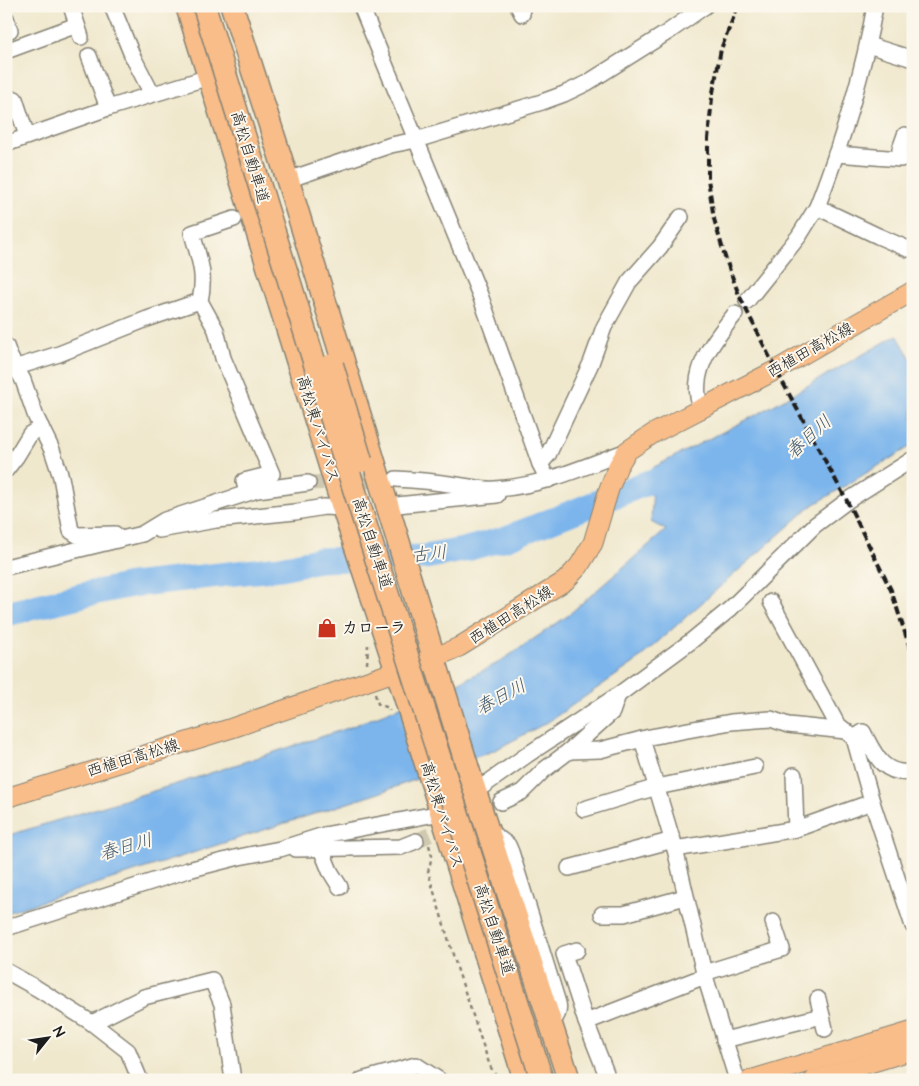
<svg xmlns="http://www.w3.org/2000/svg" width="919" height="1086" viewBox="0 0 919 1086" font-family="'Architects Daughter','Klee One',sans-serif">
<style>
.water{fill:#7bb5ec;stroke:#4c6884}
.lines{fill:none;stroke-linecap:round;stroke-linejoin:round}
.river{stroke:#7bb5ec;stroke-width:25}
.minor-tunnel{stroke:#d0c9b2;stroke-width:15;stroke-dasharray:15 8;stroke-linecap:butt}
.minor-casing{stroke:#868274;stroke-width:18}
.major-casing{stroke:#868274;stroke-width:21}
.highway-casing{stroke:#868274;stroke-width:25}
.path{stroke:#868274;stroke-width:2.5;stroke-dasharray:4 4;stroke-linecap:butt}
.minor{stroke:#fff;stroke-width:15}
.major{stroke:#f8bd89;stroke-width:19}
.highway{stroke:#f8bd89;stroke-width:22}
.rail{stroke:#1c1c1c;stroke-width:4;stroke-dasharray:8 4;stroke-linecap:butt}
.highway-bridge-casing{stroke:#868274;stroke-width:25;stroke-linecap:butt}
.highway-bridge{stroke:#f8bd89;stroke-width:22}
.labels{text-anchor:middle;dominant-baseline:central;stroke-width:4;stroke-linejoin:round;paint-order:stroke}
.street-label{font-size:16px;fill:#1c1c1c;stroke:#fbf7ec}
.poi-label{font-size:16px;font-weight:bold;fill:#1c1c1c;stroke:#fbf7ec;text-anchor:start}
.water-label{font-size:18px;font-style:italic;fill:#42596f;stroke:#fbf7ec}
</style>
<rect width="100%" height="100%" fill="#fbf7ec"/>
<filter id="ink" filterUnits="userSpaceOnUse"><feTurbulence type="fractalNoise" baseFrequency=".02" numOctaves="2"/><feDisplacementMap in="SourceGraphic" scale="10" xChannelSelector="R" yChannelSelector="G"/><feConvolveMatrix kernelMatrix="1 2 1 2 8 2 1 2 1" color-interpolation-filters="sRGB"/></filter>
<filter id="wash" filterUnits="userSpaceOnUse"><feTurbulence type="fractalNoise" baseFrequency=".0096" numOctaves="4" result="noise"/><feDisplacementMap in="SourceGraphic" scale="20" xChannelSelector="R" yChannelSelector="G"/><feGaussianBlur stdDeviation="1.12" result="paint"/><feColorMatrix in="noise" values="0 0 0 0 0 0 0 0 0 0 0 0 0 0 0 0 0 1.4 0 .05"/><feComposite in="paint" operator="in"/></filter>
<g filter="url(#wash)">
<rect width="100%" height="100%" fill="#f0e8cd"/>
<polygon class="water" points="897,335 913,362 913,445 810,507 634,663 548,722 493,751 379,793 6,913 6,836 186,781 348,728 452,686 498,663 566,617 666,530 651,522 654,467 756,415"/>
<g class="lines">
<polyline class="river" points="6,614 83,595 131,585 281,568 318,560 425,557 463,550 507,538 644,484 686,471"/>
</g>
</g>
<g filter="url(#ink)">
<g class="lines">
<g class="minor-tunnel">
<polyline points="308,483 389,480"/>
<polyline points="416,841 454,824"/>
</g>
<defs>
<g id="minor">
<polyline points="71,6 81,37"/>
<polyline points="112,6 132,55 152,94"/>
<polyline points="361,6 480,295 540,464 548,480"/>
<polyline points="518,6 522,14"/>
<polyline points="6,18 10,30"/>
<polyline points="868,45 913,59"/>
<polyline points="6,51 77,25"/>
<polyline points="89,56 108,108"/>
<polyline points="15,99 27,136"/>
<polyline points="6,144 108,108 209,77"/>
<polyline points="836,154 901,159 900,149 905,135"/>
<polyline points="288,181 299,176 391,145 416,140 542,102 564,94 587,83 668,32 705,6"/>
<path d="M817,207C842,142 863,74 875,6"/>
<path d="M234,219L192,233C199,259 206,273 200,301L216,330L223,358L272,474L244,481L247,493"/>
<polyline points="747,301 799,236 817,207 878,236 908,249 913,249"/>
<polyline points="6,346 10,357 23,380 36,417 52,450 61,477 71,531 77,535 115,534"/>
<polyline points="17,367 59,354 147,319 200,301"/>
<path d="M701,409C688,372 713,341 735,314"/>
<polyline points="540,464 548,455 591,363 604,327 629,282 660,247 681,217"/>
<polyline points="6,470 16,457 30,434 41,427"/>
<path d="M396,479C416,480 437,482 457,485C469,487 483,490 495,489C543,486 583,467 627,451"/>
<polyline points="387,506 497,495"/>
<polyline points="159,530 216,520 295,512 324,507 343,508"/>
<polyline points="6,567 142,534 165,520 257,490 308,483"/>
<polyline points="771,602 837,724 854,738 872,802 913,926"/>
<path d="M854,738L863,732C875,755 883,776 913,772"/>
<polyline points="642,739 675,849 796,829 872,802"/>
<polyline points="569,751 600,750 650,737 731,722 771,719 788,725 846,731"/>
<polyline points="794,775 796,829"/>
<polyline points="476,791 527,755 618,695 690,642 730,609 815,525 847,501 913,459"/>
<polyline points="501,802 522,792 544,770 569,751 612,712 618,695"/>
<polyline points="584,809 657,787 755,767"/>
<path d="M489,831L508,845L511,852L558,1003C560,1012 557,1016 551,1023"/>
<polyline points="296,849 401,847 416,841"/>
<polyline points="321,849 330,871 340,887"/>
<polyline points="675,849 704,973 737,1080"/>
<polyline points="569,868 673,840"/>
<polyline points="602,914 624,914 685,897"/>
<polyline points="6,928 188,870 239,857 280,849 324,835 441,813"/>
<polyline points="577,950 564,954 586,1022 705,976"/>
<polyline points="6,971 38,989 92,1023 128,1051 140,1080"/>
<polyline points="704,973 782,949 773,922"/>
<polyline points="818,999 825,1029"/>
<polyline points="586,1022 606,1073"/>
<polyline points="92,1023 144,997 212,980 222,1004 233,1080"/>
<polyline points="724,1040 822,1016"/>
<polyline points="362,1080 416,1065 439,1080"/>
</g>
<g id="major">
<polyline points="6,798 232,728 434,658 459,647 565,581 579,566 593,543 609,489 618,466 627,451 654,433 776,370 913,291"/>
<polyline points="750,1080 913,1031"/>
<polyline points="814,1080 913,1050"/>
</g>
<g id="highway">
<polyline points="187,6 346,517 402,687 525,1080"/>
<polyline points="232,6 288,181 472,782 569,1080"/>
</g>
</defs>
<use href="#minor" class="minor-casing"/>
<use href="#major" class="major-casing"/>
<use href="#highway" class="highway-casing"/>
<g class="path">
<polyline points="367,664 368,645"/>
<polyline points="375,694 378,704 389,708 389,711"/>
<polyline points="429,845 432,856 428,872 458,971 490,1066 496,1076"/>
</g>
<use href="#minor" class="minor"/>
<use href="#major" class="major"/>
<use href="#highway" class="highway"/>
<polyline class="rail" points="738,6 721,49 712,98 708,139 708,179 714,219 725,257 739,295 776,370 847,501 891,590 908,642 913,660"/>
<defs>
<g id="highway-bridge">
<polyline points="204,6 336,432 542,1080"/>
<polyline points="332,365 361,461"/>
</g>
</defs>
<use href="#highway-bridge" class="highway-bridge-casing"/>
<use href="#highway-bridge" class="highway-bridge"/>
</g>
</g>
<defs>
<symbol id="shop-bare" viewBox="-9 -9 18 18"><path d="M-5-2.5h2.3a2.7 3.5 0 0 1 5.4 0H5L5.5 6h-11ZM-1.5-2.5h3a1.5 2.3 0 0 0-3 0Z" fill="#c8321e" stroke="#fbf7ec" stroke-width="2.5" paint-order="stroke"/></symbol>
</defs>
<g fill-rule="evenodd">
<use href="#shop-bare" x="313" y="614" width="28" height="28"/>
</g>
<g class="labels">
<g class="street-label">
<text transform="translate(250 157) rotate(73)">高松自動車道</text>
<text transform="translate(810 350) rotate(-29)">西植田高松線</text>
<text transform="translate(318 429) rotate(73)">高松東バイパス</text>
<text transform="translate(372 543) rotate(72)">高松自動車道</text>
<text transform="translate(511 615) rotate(-32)">西植田高松線</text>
<text transform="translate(133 758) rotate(-17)">西植田高松線</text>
<text transform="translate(442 815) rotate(73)">高松東バイパス</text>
<text transform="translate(494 929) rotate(72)">高松自動車道</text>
</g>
<g class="poi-label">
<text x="342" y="628">カローラ</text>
</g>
<g class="water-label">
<text transform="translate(809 437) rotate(-42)">春日川</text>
<text transform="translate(429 554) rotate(-6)">古川</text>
<text transform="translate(501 697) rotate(-28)">春日川</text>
<text transform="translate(126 847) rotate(-16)">春日川</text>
</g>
</g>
<rect width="919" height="1086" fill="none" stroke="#fbf7ec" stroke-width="25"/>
<g transform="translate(48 1038) rotate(60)" stroke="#fbf7ec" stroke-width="4" paint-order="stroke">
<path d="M0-4L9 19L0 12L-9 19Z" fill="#1c1c1c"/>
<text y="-8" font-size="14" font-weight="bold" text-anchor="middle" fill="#1c1c1c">N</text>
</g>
</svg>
